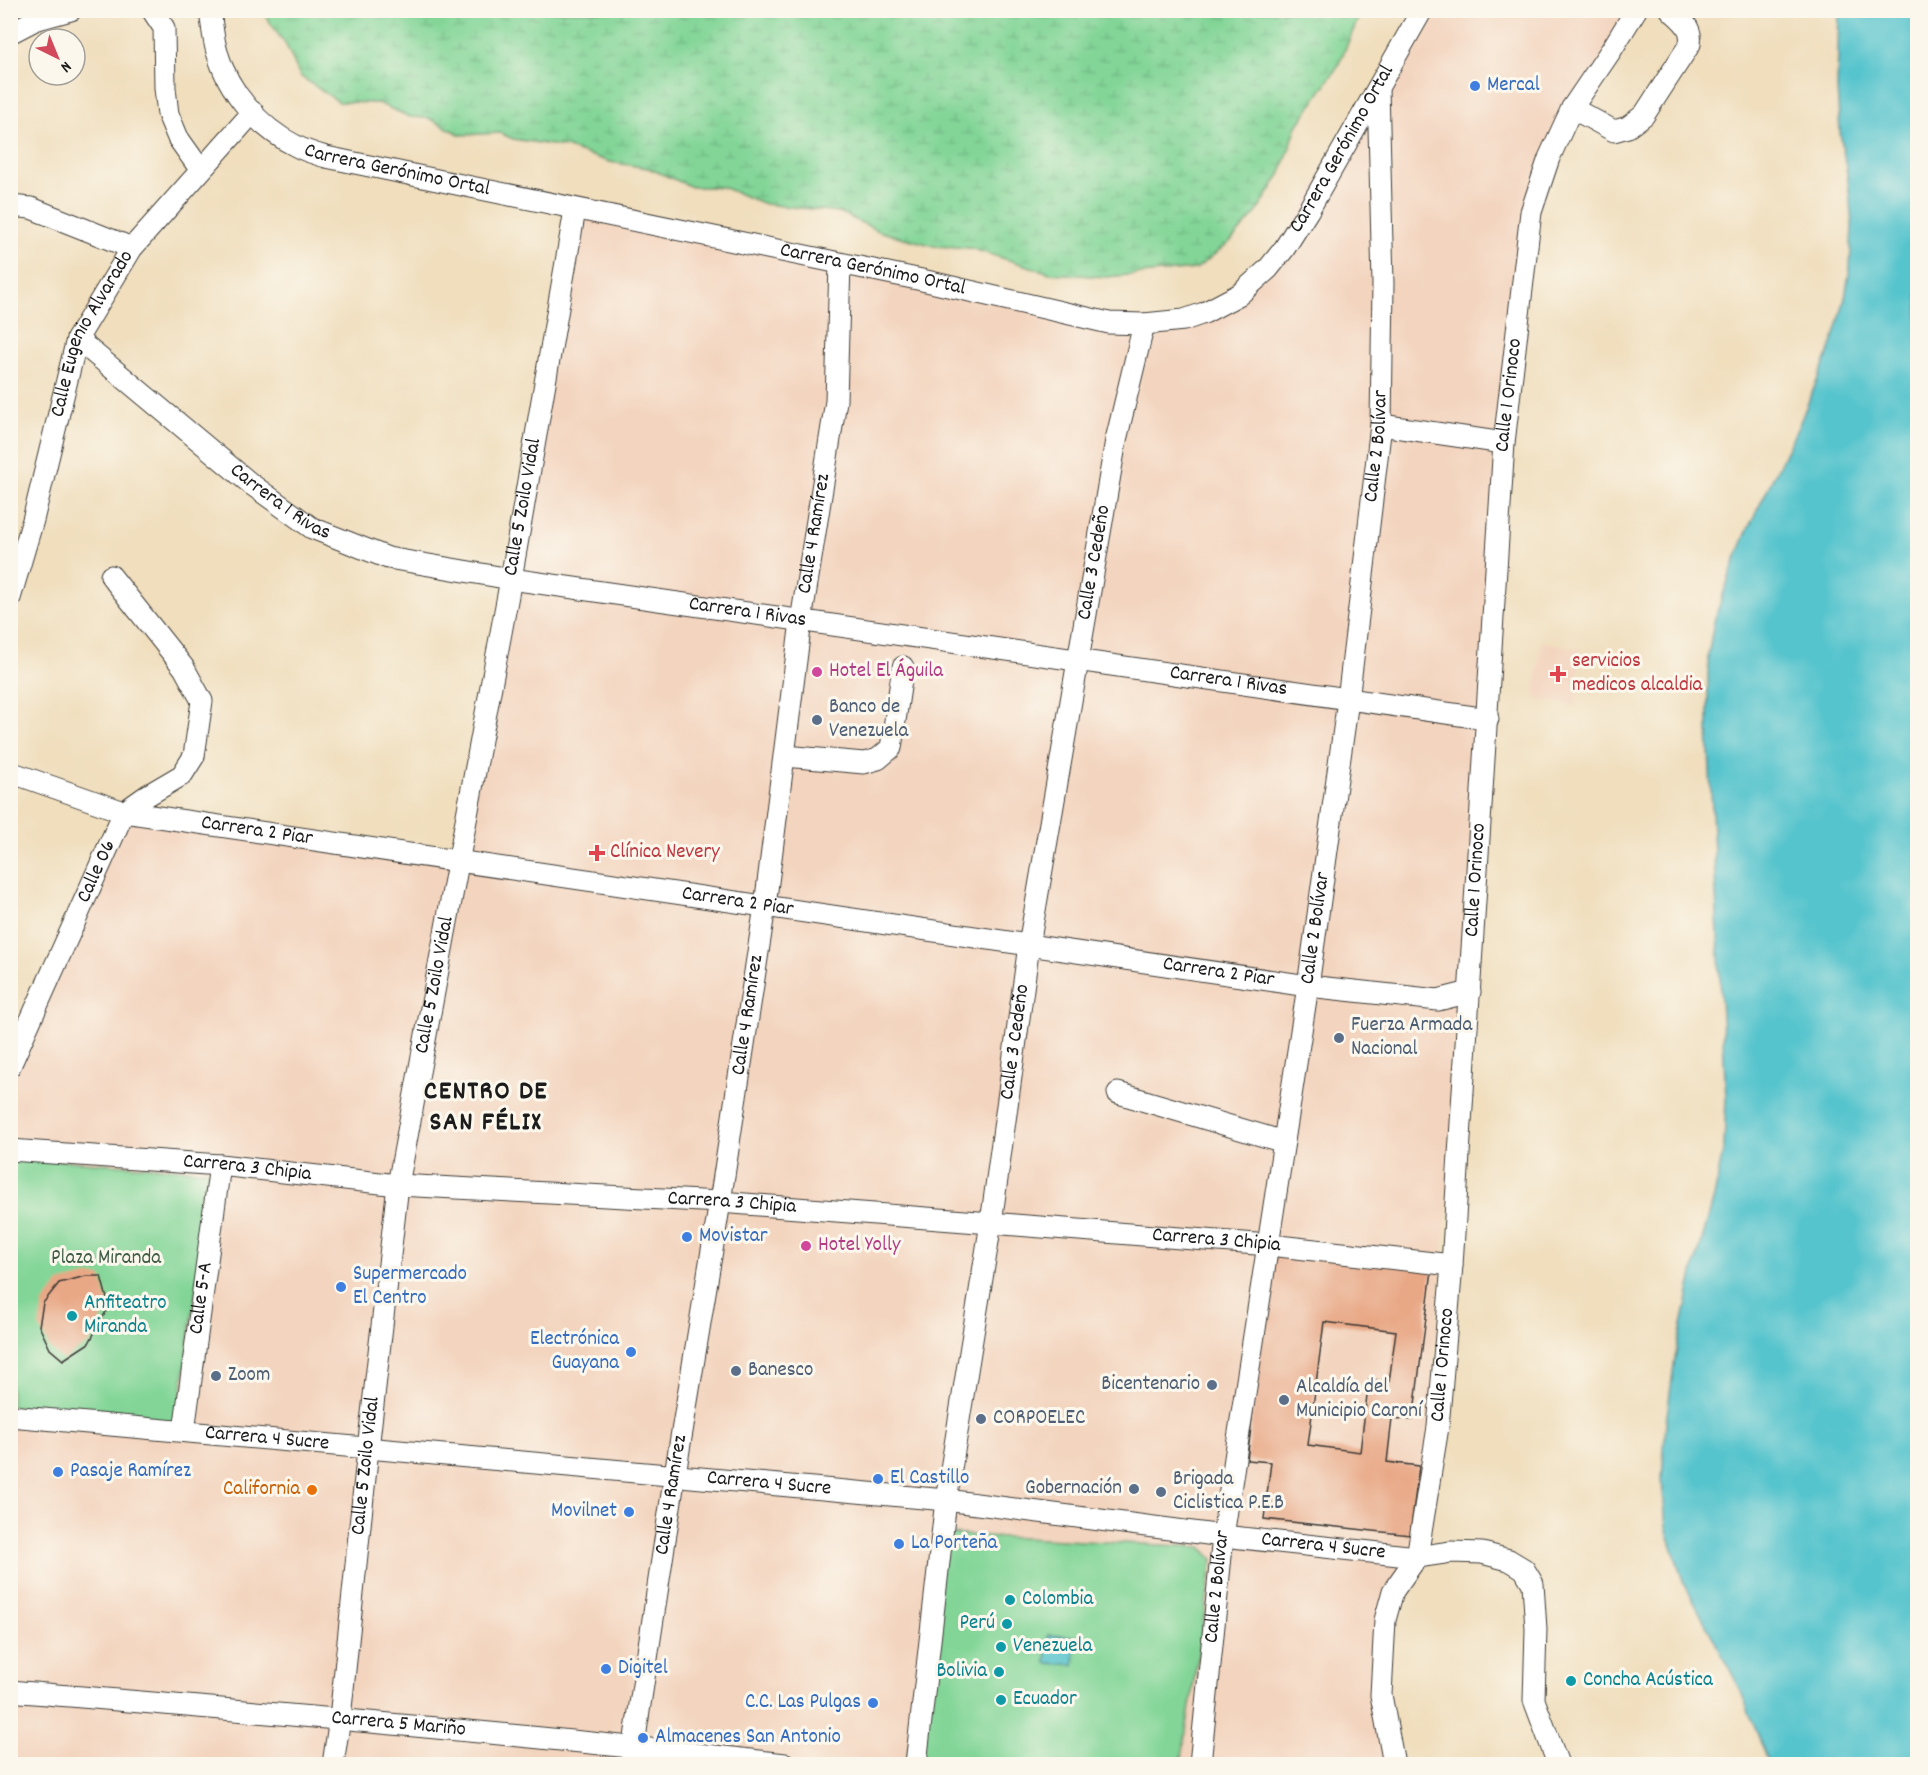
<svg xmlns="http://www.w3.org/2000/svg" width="1928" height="1775" viewBox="0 0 1928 1775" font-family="Dekko,sans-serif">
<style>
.built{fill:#f3d4be}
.wetland{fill:url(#wetland-marsh);stroke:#4f785a;stroke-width:1.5}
.park{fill:#82d597;stroke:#4f785a;stroke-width:1.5}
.water{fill:#57c4cd;stroke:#3a7074;stroke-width:1.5}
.building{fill:#e8a785;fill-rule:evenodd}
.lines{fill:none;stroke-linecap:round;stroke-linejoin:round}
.minor-casing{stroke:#3c3934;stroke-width:23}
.minor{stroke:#fff;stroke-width:21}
.shop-dot{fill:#3f7fe0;stroke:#fbf7ec;stroke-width:2}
.hotel-dot{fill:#d1479c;stroke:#fbf7ec;stroke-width:2}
.health-dot{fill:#e0444e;stroke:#fbf7ec;stroke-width:2}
.service-dot{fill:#5c6f8a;stroke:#fbf7ec;stroke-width:2}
.culture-dot{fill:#0f9aa8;stroke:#fbf7ec;stroke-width:2}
.food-dot{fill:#e8710a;stroke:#fbf7ec;stroke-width:2}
.labels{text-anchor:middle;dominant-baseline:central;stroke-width:6;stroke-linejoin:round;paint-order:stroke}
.shop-label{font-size:21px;fill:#366cbe;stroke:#fbf7ec;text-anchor:start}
.street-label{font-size:21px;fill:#1c1c1c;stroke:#fbf7ec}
.health-label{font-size:21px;fill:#be3a42;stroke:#fbf7ec;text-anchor:start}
.hotel-label{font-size:21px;fill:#b23c85;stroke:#fbf7ec;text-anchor:start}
.service-label{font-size:21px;fill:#4e5e75;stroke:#fbf7ec;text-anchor:start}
.park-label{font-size:21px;fill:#405d47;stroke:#fbf7ec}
.culture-label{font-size:21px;fill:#0d838f;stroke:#fbf7ec;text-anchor:start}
.food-label{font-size:21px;fill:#c56008;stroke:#fbf7ec;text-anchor:end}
.district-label{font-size:27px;font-weight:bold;letter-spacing:1.5px;fill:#1c1c1c;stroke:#fbf7ec}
</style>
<defs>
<pattern id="wetland-marsh" width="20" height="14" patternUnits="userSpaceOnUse" patternTransform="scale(1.5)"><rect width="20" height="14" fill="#82d597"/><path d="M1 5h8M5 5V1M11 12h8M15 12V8" fill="none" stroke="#70b682"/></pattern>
</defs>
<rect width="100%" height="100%" fill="#fbf7ec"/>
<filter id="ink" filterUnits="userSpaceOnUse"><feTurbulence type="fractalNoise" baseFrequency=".0167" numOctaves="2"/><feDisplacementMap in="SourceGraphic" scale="12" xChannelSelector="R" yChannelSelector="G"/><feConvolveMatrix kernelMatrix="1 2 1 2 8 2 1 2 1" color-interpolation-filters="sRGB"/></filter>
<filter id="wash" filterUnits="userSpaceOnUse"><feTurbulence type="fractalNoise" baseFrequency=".008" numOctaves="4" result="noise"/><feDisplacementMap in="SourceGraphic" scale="24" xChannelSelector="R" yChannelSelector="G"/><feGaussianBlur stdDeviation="1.35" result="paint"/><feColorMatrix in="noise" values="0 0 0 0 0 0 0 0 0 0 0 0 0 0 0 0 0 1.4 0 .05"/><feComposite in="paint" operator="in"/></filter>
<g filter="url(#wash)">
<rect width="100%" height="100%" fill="#f0debd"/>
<g class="built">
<polygon points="1422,11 1636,11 1612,49 1531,212 1417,1557 1393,1591 1383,1652 1394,1764 11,1764 11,1066 124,812 457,861 574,209 1162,323 1256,281"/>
<polygon points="1541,641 1581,649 1576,706 1534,699"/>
</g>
<polygon class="wetland" points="262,11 261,11 1364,11 1358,19 1338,66 1297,126 1281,173 1257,212 1231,241 1196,269 1106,277 1050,273 970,248 935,246 881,232 839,212 765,204 722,187 692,187 648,168 610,162 565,147 513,139 500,133 461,135 429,118 410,117 378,103 339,102 300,76 286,45"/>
<g class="park">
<polygon points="10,1157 213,1171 177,1424 11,1407"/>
<polygon points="945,1534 1201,1547 1213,1559 1181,1764 906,1764"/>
</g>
<g class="water">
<polygon points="1839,11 1918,11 1917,1764 1769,1764 1740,1689 1683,1581 1666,1527 1662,1478 1666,1422 1675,1358 1694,1269 1714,1197 1724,1146 1726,1099 1708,729 1708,656 1714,621 1733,566 1748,529 1798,427 1833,342 1845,298 1850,267 1852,225 1848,179 1840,132 1837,89"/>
<polygon points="1048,1635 1076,1637 1074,1665 1046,1663"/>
</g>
<g id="blocks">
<g class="building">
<path d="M1272,1252L1432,1270L1413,1420L1392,1418L1387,1462L1419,1466L1410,1535L1264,1519L1271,1462L1247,1460ZM1324,1322L1396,1331L1389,1382L1369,1379L1360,1452L1308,1445Z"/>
<polygon points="86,1276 101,1276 109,1306 89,1343 63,1360 50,1349 39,1326 43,1303 59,1283"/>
</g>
</g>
</g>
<g filter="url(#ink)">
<use href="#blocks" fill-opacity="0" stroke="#3c3934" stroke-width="1.5"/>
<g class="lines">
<defs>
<g id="minor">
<polyline points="152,10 164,28 165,88 168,114 178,138 200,169"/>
<path id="s1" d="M210,10C212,24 213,39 217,52C228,91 259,128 296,146C305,151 316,154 326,157L922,280L1109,323L1144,324L1184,320L1204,313L1240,294L1268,269L1284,249L1308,211L1422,10"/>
<polyline points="10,33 35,20 71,10"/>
<path d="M1572,108L1614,131L1628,127L1644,115L1690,44C1693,27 1682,21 1671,10"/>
<polyline points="10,206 31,208 132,248"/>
<path id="s2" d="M77,339L251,484L312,528L388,558L511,579L1488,719"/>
<polyline points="1381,425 1504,443"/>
<path id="s3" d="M10,598L33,520L77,339L132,248L253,112"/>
<polyline points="785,756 864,763 878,759 891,748 903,667"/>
<path id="s4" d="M10,772L124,812L1308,986L1438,1000L1470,992"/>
<path id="s5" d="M10,1066L124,812L148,795L182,775L194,756L202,701L184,668L111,576"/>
<polyline points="1118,1093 1284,1142"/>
<path id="s6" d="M10,1150L220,1165L398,1185L720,1202L991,1223L1269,1245L1452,1265"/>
<path id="s7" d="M10,1416L946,1500L1223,1536L1417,1557L1451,1552L1482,1553L1509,1560L1524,1569L1533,1584L1536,1629L1534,1700L1558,1764"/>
<path id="s8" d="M184,1431L220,1165"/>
<path id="s9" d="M10,1691C269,1713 527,1734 785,1764"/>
<path id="s10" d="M333,1764L340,1718L368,1449L398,1185L511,579L575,210"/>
<path id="s11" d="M631,1764L675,1474L720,1202L765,906L801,621L836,401L840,264"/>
<path id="s12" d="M916,1764L946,1500L991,1223L1029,945L1116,440L1144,324"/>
<path id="s13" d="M1200,1764L1223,1536L1308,986L1348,700L1381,425L1383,283L1378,88"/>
<path id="s14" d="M1394,1764L1381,1695L1385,1620L1393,1591L1417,1557L1438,1427L1452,1265L1504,443L1531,212L1549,158L1572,108L1612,49L1636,10"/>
</g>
</defs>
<use href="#minor" class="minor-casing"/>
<use href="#minor" class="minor"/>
</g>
</g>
<g class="shop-dot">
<circle cx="1475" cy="86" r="6"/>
<circle cx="687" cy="1237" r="6"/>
<circle cx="341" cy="1287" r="6"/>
<circle cx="631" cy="1352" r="6"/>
<circle cx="58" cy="1472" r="6"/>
<circle cx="878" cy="1479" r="6"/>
<circle cx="629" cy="1512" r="6"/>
<circle cx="899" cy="1544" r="6"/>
<circle cx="606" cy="1669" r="6"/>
<circle cx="873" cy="1703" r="6"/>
<circle cx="643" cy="1738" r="6"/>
</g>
<g class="hotel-dot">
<circle cx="817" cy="672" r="6"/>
<circle cx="806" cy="1246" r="6"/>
</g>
<g class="health-dot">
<path d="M1555 665h6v6h6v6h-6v6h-6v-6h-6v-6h6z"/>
<path d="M594 844h6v6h6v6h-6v6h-6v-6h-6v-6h6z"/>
</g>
<g class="service-dot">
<circle cx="817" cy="720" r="6"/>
<circle cx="1339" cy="1038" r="6"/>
<circle cx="736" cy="1371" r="6"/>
<circle cx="216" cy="1376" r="6"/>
<circle cx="1212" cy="1385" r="6"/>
<circle cx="1284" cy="1400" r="6"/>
<circle cx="981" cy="1419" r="6"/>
<circle cx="1134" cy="1489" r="6"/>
<circle cx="1161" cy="1492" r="6"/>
</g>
<g class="culture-dot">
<circle cx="72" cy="1316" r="6"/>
<circle cx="1010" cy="1600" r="6"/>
<circle cx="1007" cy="1624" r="6"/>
<circle cx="1001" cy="1647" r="6"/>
<circle cx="999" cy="1672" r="6"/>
<circle cx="1571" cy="1681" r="6"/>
<circle cx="1001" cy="1700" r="6"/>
</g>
<circle class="food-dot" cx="312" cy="1490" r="6"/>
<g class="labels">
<g class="shop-label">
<text x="1487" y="86">Mercal</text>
<text x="699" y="1237">Movistar</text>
<text x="353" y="1275">Supermercado<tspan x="353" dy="24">El Centro</tspan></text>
<text x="619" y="1340" text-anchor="end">Electrónica<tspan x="619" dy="24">Guayana</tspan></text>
<text x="70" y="1472">Pasaje Ramírez</text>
<text x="890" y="1479">El Castillo</text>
<text x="617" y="1512" text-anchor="end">Movilnet</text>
<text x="911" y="1544">La Porteña</text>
<text x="618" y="1669">Digitel</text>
<text x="861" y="1703" text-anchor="end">C.C. Las Pulgas</text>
<text x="655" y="1738">Almacenes San Antonio</text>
</g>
<g class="street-label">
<text stroke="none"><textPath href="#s1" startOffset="1317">Carrera Gerónimo Ortal</textPath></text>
<text stroke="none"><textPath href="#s1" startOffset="273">Carrera Gerónimo Ortal</textPath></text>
<text stroke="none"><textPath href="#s1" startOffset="759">Carrera Gerónimo Ortal</textPath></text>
<text stroke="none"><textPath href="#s3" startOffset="278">Calle Eugenio Alvarado</textPath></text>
<text stroke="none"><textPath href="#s14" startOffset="1383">Calle 1 Orinoco</textPath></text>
<text stroke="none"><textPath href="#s13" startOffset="1330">Calle 2 Bolívar</textPath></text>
<text stroke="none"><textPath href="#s2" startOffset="261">Carrera 1 Rivas</textPath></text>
<text stroke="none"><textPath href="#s10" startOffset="1272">Calle 5 Zoilo Vidal</textPath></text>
<text stroke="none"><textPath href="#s11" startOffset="1244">Calle 4 Ramírez</textPath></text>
<text stroke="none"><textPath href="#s12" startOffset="1215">Calle 3 Cedeño</textPath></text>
<text stroke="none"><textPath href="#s2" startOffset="747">Carrera 1 Rivas</textPath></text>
<text stroke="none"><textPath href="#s2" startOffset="1233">Carrera 1 Rivas</textPath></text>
<text stroke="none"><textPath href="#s4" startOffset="255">Carrera 2 Piar</textPath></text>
<text stroke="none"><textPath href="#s5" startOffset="213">Calle 06</textPath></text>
<text stroke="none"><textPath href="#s14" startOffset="897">Calle 1 Orinoco</textPath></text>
<text stroke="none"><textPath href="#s4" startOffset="741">Carrera 2 Piar</textPath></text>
<text stroke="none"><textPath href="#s13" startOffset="844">Calle 2 Bolívar</textPath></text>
<text stroke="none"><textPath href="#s4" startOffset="1227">Carrera 2 Piar</textPath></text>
<text stroke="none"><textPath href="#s10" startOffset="786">Calle 5 Zoilo Vidal</textPath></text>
<text stroke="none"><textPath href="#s11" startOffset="758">Calle 4 Ramírez</textPath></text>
<text stroke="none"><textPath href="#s12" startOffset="729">Calle 3 Cedeño</textPath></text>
<text stroke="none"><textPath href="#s6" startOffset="238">Carrera 3 Chipia</textPath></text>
<text stroke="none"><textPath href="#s6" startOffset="724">Carrera 3 Chipia</textPath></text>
<text stroke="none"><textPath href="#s6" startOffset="1210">Carrera 3 Chipia</textPath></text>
<text stroke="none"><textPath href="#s8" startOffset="134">Calle 5-A</textPath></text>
<text stroke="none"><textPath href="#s14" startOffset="411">Calle 1 Orinoco</textPath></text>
<text stroke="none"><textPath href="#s7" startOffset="258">Carrera 4 Sucre</textPath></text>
<text stroke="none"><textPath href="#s10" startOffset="300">Calle 5 Zoilo Vidal</textPath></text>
<text stroke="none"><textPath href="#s7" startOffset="762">Carrera 4 Sucre</textPath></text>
<text stroke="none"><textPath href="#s11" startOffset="272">Calle 4 Ramírez</textPath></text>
<text stroke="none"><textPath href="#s7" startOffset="1320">Carrera 4 Sucre</textPath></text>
<text stroke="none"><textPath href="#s13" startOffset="178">Calle 2 Bolívar</textPath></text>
<text stroke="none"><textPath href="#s9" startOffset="390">Carrera 5 Mariño</textPath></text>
</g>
<g class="health-label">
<text x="1572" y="662">servicios<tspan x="1572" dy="24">medicos alcaldia</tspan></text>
<text x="610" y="853">Clínica Nevery</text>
</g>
<g class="hotel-label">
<text x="829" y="672">Hotel El Águila</text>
<text x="818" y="1246">Hotel Yolly</text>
</g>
<g class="service-label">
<text x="829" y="708">Banco de<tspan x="829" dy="24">Venezuela</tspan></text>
<text x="1351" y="1026">Fuerza Armada<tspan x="1351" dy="24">Nacional</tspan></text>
<text x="748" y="1371">Banesco</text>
<text x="228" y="1376">Zoom</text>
<text x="1200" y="1385" text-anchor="end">Bicentenario</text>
<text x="1296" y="1388">Alcaldía del<tspan x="1296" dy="24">Municipio Caroní</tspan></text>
<text x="993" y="1419">CORPOELEC</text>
<text x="1173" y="1480">Brigada<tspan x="1173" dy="24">Ciclistica P.E.B</tspan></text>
<text x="1122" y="1489" text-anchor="end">Gobernación</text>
</g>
<g class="park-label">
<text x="106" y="1259">Plaza Miranda</text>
</g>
<g class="culture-label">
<text x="84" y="1304">Anfiteatro<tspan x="84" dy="24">Miranda</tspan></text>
<text x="1022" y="1600">Colombia</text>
<text x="995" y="1624" text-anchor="end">Perú</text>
<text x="1013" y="1647">Venezuela</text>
<text x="987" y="1672" text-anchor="end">Bolivia</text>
<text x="1583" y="1681">Concha Acústica</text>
<text x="1013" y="1700">Ecuador</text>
</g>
<g class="food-label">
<text x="300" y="1490">California</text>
</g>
<g class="district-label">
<text x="486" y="1092">CENTRO DE<tspan x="486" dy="31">SAN FÉLIX</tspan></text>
</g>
</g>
<rect width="1928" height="1775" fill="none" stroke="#fbf7ec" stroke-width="36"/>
<g transform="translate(57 57) rotate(137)"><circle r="28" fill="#fbf7ec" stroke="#a29f99" stroke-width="1.5"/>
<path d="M0-4.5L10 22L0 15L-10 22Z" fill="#d1495b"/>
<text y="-9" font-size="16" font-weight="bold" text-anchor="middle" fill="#1c1c1c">N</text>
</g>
</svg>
